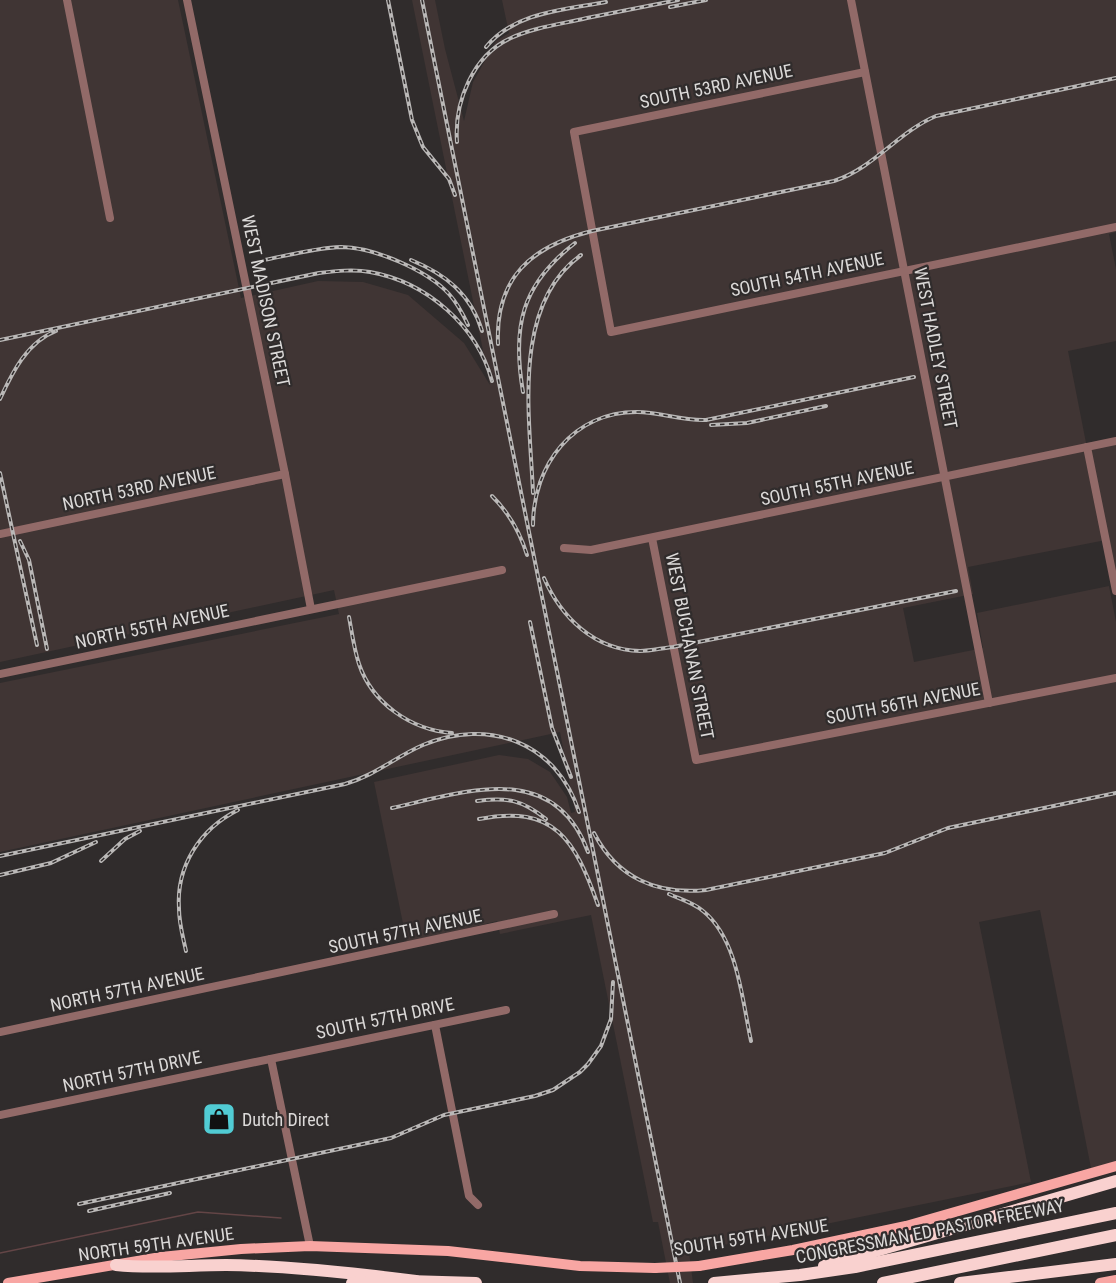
<svg xmlns="http://www.w3.org/2000/svg" width="1116" height="1283" viewBox="0 0 1116 1283" font-family="'Roboto Condensed',sans-serif">
<style>
.built{fill:#403534}
.lines{fill:none;stroke-linecap:round;stroke-linejoin:round}
.stream{stroke:#634546;stroke-width:1.5}
.minor{stroke:#926a68;stroke-width:8}
.major{stroke:#f8a6a3;stroke-width:10}
.highway{stroke:#f9d1cf;stroke-width:12}
.rail-casing{stroke:#bab8b7;stroke-width:4}
.rail{stroke:#302c2c;stroke-width:1.5;stroke-dasharray:4.5;stroke-linecap:butt}
.major-bridge{stroke:#f8a6a3;stroke-width:10}
.labels{text-anchor:middle;dominant-baseline:central;stroke-width:4.5;stroke-linejoin:round;paint-order:stroke}
.street-label{font-size:18px;fill:#dbd9d8;stroke:#302c2c}
.poi-label{font-size:18px;fill:#dbd9d8;stroke:#302c2c;text-anchor:start}
</style>
<rect width="100%" height="100%" fill="#302c2c"/>
<polygon class="built" points="0,0 178,0 241,298 318,281 363,282 408,295 464,343 490,385 412,0 435,0 445,49 464,121 473,82 496,41 509,33 502,0 657,0 658,3 670,0 1116,0 1116,232 1109,234 1116,269 1116,341 1068,351 1087,448 1116,443 1116,585 1106,540 968,567 973,594 903,608 914,662 983,648 977,613 1109,586 1116,622 1116,1162 1091,1168 1040,910 979,922 1031,1182 689,1252 693,1283 670,1283 658,1222 653,1222 591,915 500,934 497,921 407,943 374,782 499,755 528,759 550,772 567,797 571,813 575,812 560,732 0,852 0,683 339,614 334,590 0,662"/>
<g class="lines">
<polyline class="stream" points="0,1253 198,1212 281,1218"/>
<g class="minor">
<polyline points="67,0 110,218"/>
<polyline points="187,0 285,474 311,609"/>
<polyline points="851,0 989,703"/>
<polyline points="865,72 574,132 611,332 1116,227"/>
<polyline points="1087,447 1116,591"/>
<polyline points="0,534 285,474"/>
<polyline points="652,538 696,760 1116,678"/>
<polyline points="564,548 591,550 1116,441"/>
<polyline points="0,674 502,570"/>
<polyline points="435,1025 469,1196 478,1205"/>
<polyline points="0,1032 554,914"/>
<polyline points="271,1059 310,1246"/>
<polyline points="0,1115 506,1010"/>
</g>
<g class="major">
<polyline points="699,1266 793,1250 906,1226 1116,1166"/>
<polyline points="8,1283 161,1257 241,1249 310,1246 448,1251 580,1266 655,1268"/>
<polyline points="1100,1283 1116,1280"/>
</g>
<g class="highway">
<path d="M116,1265C152,1269 189,1265 226,1265C290,1266 353,1273 416,1281"/>
<polyline points="824,1266 1116,1181"/>
<polyline points="408,1281 476,1283"/>
<polyline points="352,1283 379,1282"/>
<polyline points="714,1283 800,1275 855,1267 1116,1213"/>
<polyline points="883,1283 1116,1235"/>
<polyline points="960,1283 1116,1264"/>
</g>
<defs>
<g id="rail">
<polyline points="388,0 412,120 423,147 449,179 455,195"/>
<polyline points="422,0 680,1283"/>
<polyline points="670,7 706,0"/>
<path d="M486,47C515,12 563,10 606,2"/>
<path d="M457,142C454,102 473,55 511,38C535,27 562,24 587,18C617,12 648,6 678,0"/>
<path d="M411,260C445,274 471,294 482,331"/>
<path d="M259,261C286,256 314,248 341,247C373,247 427,270 449,294C457,303 463,314 468,325"/>
<path d="M0,340L319,273C336,271 353,269 370,272C427,282 477,326 492,381"/>
<path d="M498,344C495,277 532,246 592,231L834,181C874,168 898,132 936,116L1116,78"/>
<path d="M523,392C512,327 521,285 575,243"/>
<path d="M0,399C12,373 27,342 56,331"/>
<polyline points="711,425 747,423 826,406"/>
<polyline points="0,473 37,645"/>
<path d="M533,493C530,418 511,305 581,255"/>
<path d="M492,496C509,513 520,532 527,555"/>
<path d="M533,525C533,465 573,412 637,412C660,412 682,421 706,420L914,377"/>
<polyline points="20,541 29,560 47,649"/>
<path d="M544,578C561,617 594,650 640,651C651,651 662,648 673,647L956,591"/>
<path d="M349,617C352,633 354,649 359,664C372,703 411,730 452,733"/>
<polyline points="530,622 552,728 571,777"/>
<path d="M477,801C508,797 522,800 546,819"/>
<path d="M392,808C465,792 554,759 588,852"/>
<path d="M479,819C555,804 575,840 598,905"/>
<path d="M594,833C617,878 657,895 706,890L885,853L948,828L1116,793"/>
<path d="M0,856L345,784C376,775 395,757 423,745C489,717 557,743 579,812"/>
<polyline points="101,861 125,839 140,831"/>
<polyline points="0,875 51,863 96,842"/>
<path d="M669,894C680,899 694,903 703,911C738,939 742,1000 751,1041"/>
<path d="M186,951C183,937 179,923 179,909C176,866 200,829 238,810"/>
<polyline points="79,1204 391,1138 444,1115 535,1096 553,1090 580,1072 588,1064 601,1046 611,1019 613,982"/>
<polyline points="89,1211 170,1193"/>
</g>
</defs>
<use href="#rail" class="rail-casing"/>
<use href="#rail" class="rail"/>
<polyline class="major-bridge" points="655,1268 699,1266"/>
</g>
<defs>
<symbol id="shop-square" viewBox="-11 -11 22 22"><rect x="-9" y="-9" width="18" height="18" rx="4" fill="#51ccd4" stroke="#302c2c"/><path d="M-5-2.5h2.3a2.7 3.5 0 0 1 5.4 0H5L5.5 6h-11ZM-1.5-2.5h3a1.5 2.3 0 0 0-3 0Z" fill="#111"/></symbol>
</defs>
<g fill-rule="evenodd">
<use href="#shop-square" x="200" y="1100" width="38" height="38"/>
</g>
<g class="labels">
<g class="street-label">
<text transform="translate(716 86) rotate(-12)">SOUTH 53RD AVENUE</text>
<text transform="translate(807 274) rotate(-12)">SOUTH 54TH AVENUE</text>
<text transform="translate(266 301) rotate(78)">WEST MADISON STREET</text>
<text transform="translate(936 348) rotate(79)">WEST HADLEY STREET</text>
<text transform="translate(837 483) rotate(-12)">SOUTH 55TH AVENUE</text>
<text transform="translate(139 488) rotate(-12)">NORTH 53RD AVENUE</text>
<text transform="translate(152 626) rotate(-12)">NORTH 55TH AVENUE</text>
<text transform="translate(690 646) rotate(79)">WEST BUCHANAN STREET</text>
<text transform="translate(903 703) rotate(-11)">SOUTH 56TH AVENUE</text>
<text transform="translate(405 931) rotate(-12)">SOUTH 57TH AVENUE</text>
<text transform="translate(127 989) rotate(-12)">NORTH 57TH AVENUE</text>
<text transform="translate(385 1018) rotate(-12)">SOUTH 57TH DRIVE</text>
<text transform="translate(132 1071) rotate(-12)">NORTH 57TH DRIVE</text>
<text transform="translate(930 1231) rotate(-11)">CONGRESSMAN ED PASTOR FREEWAY</text>
<text transform="translate(751 1237) rotate(-9)">SOUTH 59TH AVENUE</text>
<text transform="translate(156 1244) rotate(-8)">NORTH 59TH AVENUE</text>
</g>
<g class="poi-label">
<text x="242" y="1119">Dutch Direct</text>
</g>
</g>
</svg>
